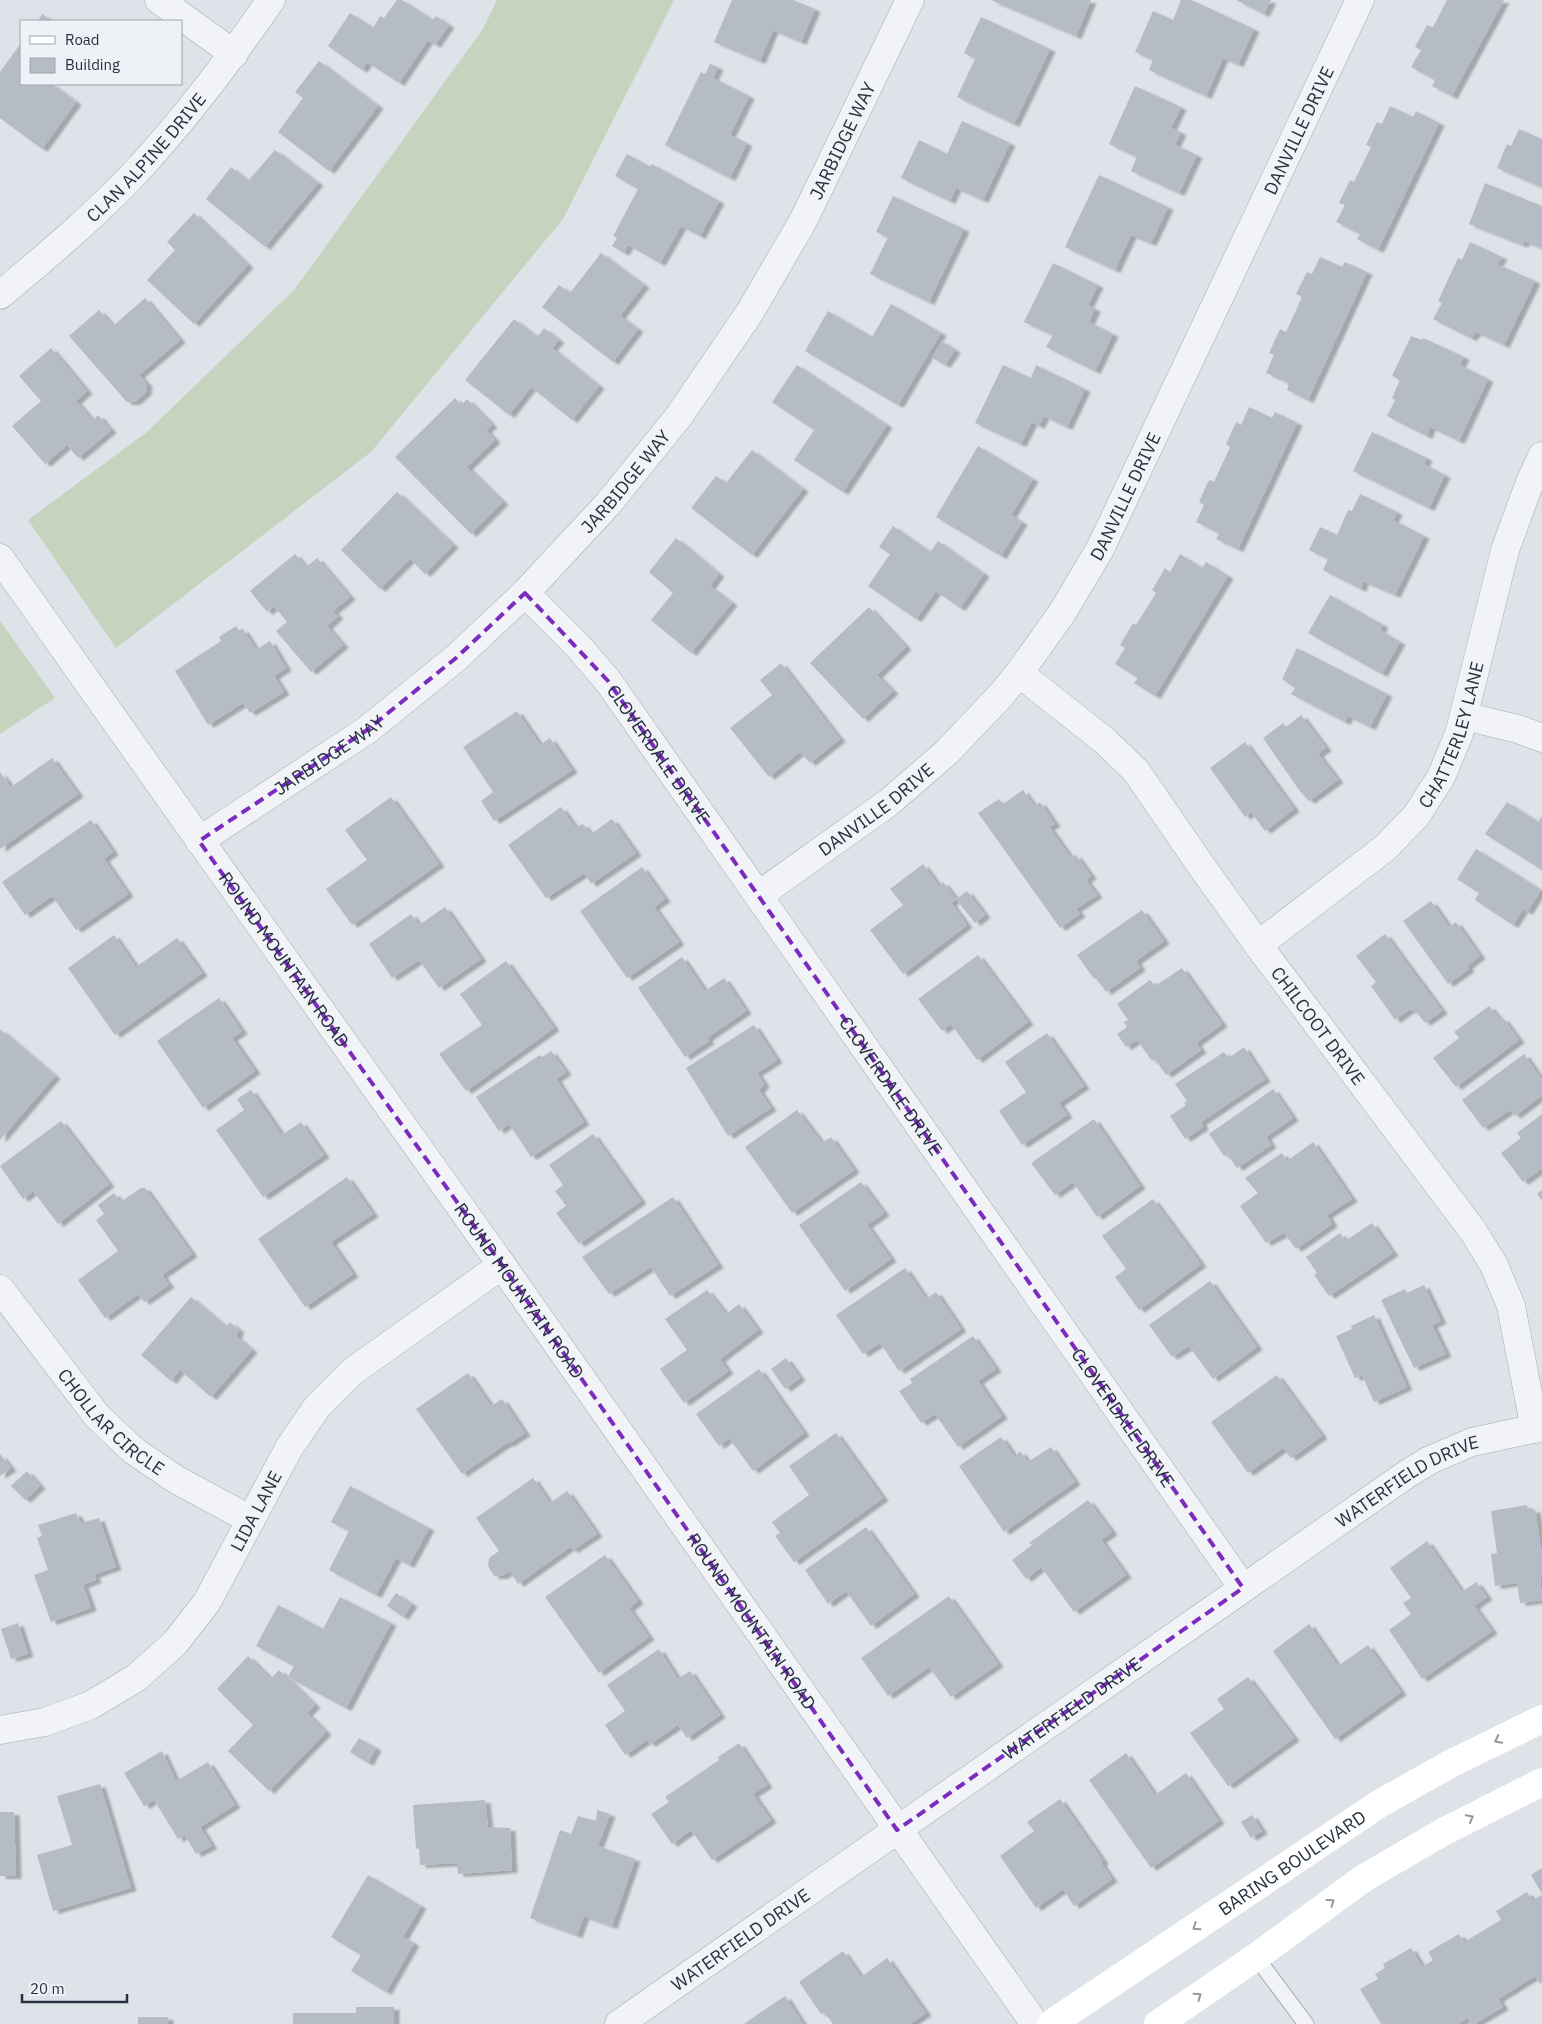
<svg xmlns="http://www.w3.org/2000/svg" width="1542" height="2024" viewBox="0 0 1542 2024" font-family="'IBM Plex Sans',sans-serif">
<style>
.grass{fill:#c5d3bf}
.building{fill:#b5bcc6;filter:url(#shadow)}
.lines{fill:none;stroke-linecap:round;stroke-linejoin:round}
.service-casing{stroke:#a3aab3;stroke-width:17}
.minor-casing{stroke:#a3aab3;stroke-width:29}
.service{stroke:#f1f3f7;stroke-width:15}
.minor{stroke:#f1f3f7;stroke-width:28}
.secondary{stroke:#fff;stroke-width:28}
.oneway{stroke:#9298a0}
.marked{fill:none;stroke:#7b2cbf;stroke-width:4;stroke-dasharray:10 6;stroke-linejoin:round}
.labels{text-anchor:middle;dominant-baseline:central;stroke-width:5;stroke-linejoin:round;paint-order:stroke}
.street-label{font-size:18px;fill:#263141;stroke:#eef2f6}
</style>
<defs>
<filter id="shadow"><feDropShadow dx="5.5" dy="3" stdDeviation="1" flood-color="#0004"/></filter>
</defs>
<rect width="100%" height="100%" fill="#dee3e9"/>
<g class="grass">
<polygon points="497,0 674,0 563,219 371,452 116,648 28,520 147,432 294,290 483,29"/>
<polygon points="0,621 55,698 0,734"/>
</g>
<g class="building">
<polygon points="397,0 402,0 433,20 436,16 449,25 435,45 428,40 399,83 367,62 362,70 328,46 350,13 373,28 380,16 384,18"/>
<polygon points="732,0 793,0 815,9 801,42 773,30 760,61 714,42"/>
<polygon points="991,0 1091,0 1076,36"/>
<polygon points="1181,0 1191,0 1254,29 1238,64 1223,58 1206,96 1149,70 1153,60 1135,52 1153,11 1173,20"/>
<polygon points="1236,0 1271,0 1264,14"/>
<polygon points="1447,0 1504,0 1452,96 1432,86 1435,80 1411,67 1421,50 1415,47 1427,25 1433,27"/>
<polygon points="42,14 52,21 38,21"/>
<polygon points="981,17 1050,49 1014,124 957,97 975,59 964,53"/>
<polygon points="21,43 21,84 52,84 76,102 42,149 0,118 0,72"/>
<polygon points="319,61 378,106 329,171 278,132 303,98 295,92"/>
<polygon points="710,64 718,67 713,78 749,96 730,135 747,143 730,178 665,145 701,72 705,74"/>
<polygon points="1135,86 1181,107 1171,128 1181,132 1175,145 1197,155 1179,193 1131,171 1137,157 1109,144"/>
<polygon points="1390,106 1413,117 1416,111 1439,123 1378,250 1357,239 1360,234 1336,222 1345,205 1339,203 1350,180 1354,182 1371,147 1366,145 1377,122 1382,124"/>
<polygon points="962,121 1010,143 983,200 956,188 950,201 901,178 919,140 947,154"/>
<polygon points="1519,129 1542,139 1542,187 1497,168 1507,144 1511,146"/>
<polygon points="275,150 318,183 265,247 206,199 231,167 248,181"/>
<polygon points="627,154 650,167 652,164 719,201 700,236 681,226 660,263 628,245 624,253 612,246 617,238 613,236 638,189 615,176"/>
<polygon points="1099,175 1168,207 1151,243 1131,235 1115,270 1065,247"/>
<polygon points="1485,183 1542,206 1542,248 1524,241 1523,245 1469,224"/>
<polygon points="893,196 964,229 929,302 870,274 888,237 876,232"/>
<polygon points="194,213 248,265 194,324 147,280 175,250 167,242"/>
<polygon points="1470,242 1502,257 1497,264 1535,281 1504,345 1476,332 1471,338 1433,319 1442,303 1438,301 1458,258 1462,260"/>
<polygon points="601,253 644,285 620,316 638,329 613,362 542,307 559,285 570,293"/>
<polygon points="1320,257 1342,267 1345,262 1367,272 1308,400 1287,390 1289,383 1266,373 1274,355 1269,353 1280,329 1286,332 1302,297 1296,294 1307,272 1312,274"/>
<polygon points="1053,263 1098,285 1088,305 1095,309 1089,322 1113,334 1095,371 1046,347 1053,335 1024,322"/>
<polygon points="145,298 180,340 139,375 147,384 146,392 135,402 127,402 69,336 99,310 113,326"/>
<polygon points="891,304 941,333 898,405 805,351 828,311 872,337"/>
<polygon points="514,319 537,337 544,328 559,340 552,348 599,386 572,420 531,387 509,415 465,380"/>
<polygon points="1411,336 1422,340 1423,338 1464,357 1460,365 1488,379 1459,441 1430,427 1427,436 1387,416 1395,400 1392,398 1400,380 1392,376"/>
<polygon points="942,341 955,350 945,365 932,358"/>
<polygon points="51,348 87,391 76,401 93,421 98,415 111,430 78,458 67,445 45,464 12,426 41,401 19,376"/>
<polygon points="797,365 887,425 843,492 794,460 814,430 772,402"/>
<polygon points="1003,365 1031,378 1036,365 1085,389 1067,427 1044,416 1039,426 1032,422 1021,444 975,423"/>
<polygon points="455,398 461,405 467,399 492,425 486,430 495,440 467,467 503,502 471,534 395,457"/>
<polygon points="1249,407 1272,418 1275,412 1297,423 1238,549 1216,539 1219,533 1196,522 1204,505 1199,502 1207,484 1210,480 1214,482 1230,447 1226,444 1236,422 1241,425"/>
<polygon points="1372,432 1427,458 1424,464 1445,475 1429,508 1353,471"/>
<polygon points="978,446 1033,479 1011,515 1022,522 1001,556 936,517"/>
<polygon points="752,450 803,489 752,555 691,508 716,476 726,483"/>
<polygon points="397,492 453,545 425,574 410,559 380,589 341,550"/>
<polygon points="1360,494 1397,512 1393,520 1424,536 1395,595 1363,581 1361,589 1323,570 1328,559 1309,550 1320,527 1337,535 1348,510 1352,511"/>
<polygon points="893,526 930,552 938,541 984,574 960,608 936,591 916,619 868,586 890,554 879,547"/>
<polygon points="676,538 719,574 710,586 732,603 691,653 651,620 673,593 649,572"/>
<polygon points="295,554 306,567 317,558 350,597 333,611 338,616 327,626 343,645 311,672 276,631 287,622 274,606 267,612 250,591"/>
<polygon points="1180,554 1202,568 1206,562 1228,576 1155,696 1134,683 1138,678 1115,664 1125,648 1120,645 1133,623 1136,625 1156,593 1152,590 1165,568 1170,572"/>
<polygon points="1330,595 1383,625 1380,630 1400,642 1382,674 1308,633"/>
<polygon points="869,607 906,647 877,675 893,691 863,719 810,663"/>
<polygon points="236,626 239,631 243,629 256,650 270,641 286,668 274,676 284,692 250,713 243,703 208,725 175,671 221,641 219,637"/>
<polygon points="1297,648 1387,694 1370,727 1348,716 1345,722 1291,694 1295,688 1282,679"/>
<polygon points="781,663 840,739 810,763 800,752 769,777 730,728 772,695 760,680"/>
<polygon points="517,711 540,745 550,738 572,770 494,821 481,801 493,792 463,747"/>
<polygon points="1301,715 1326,748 1318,754 1338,780 1309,801 1299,790 1263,738 1283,723 1286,727"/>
<polygon points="1245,742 1294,809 1265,831 1251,812 1245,817 1210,768"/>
<polygon points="52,758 78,794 0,849 0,772 11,787"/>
<polygon points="1023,790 1034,806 1040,802 1055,824 1049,827 1071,858 1076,855 1091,876 1086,880 1097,895 1076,909 1080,914 1060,928 978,813 999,799 1003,804"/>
<polygon points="391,797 439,864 352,925 326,889 367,860 345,830"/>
<polygon points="1507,802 1538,822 1542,816 1542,870 1485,834"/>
<polygon points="561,807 575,827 583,824 591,834 612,819 636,853 591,884 584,873 546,898 508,845"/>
<polygon points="91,820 113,852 104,859 128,894 76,930 52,896 25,915 2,882"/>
<polygon points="1476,849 1541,890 1527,912 1523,909 1513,925 1475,900 1479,893 1457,879"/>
<polygon points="923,864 939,886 943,882 956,899 951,903 967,925 903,974 870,930 903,905 890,889"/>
<polygon points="642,867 665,899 654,907 679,942 627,978 580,911"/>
<polygon points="967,891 985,915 975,923 956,899"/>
<polygon points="1431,901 1449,927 1456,922 1480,956 1467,966 1469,969 1448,984 1403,921"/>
<polygon points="445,907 481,959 439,988 419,960 392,978 369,944 411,914 419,925"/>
<polygon points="1142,910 1164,941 1136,961 1140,968 1106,992 1096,978 1094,979 1077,955"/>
<polygon points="1385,934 1442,1011 1425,1023 1414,1009 1411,1011 1410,1009 1395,1020 1371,986 1376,982 1356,956"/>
<polygon points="114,935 136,967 177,938 202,973 115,1035 68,968"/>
<polygon points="978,955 1028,1022 977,1060 951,1024 942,1031 918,999"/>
<polygon points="682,957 705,991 724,978 746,1011 707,1038 709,1041 685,1057 638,988"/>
<polygon points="506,961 554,1028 466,1091 439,1054 482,1025 460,994"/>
<polygon points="1182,968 1222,1024 1196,1043 1201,1050 1166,1075 1155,1059 1152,1061 1137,1040 1126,1047 1117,1034 1127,1027 1124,1022 1128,1020 1117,1004 1150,980 1155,986"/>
<polygon points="219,998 242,1031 232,1038 255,1071 203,1108 157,1041"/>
<polygon points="1489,1006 1501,1020 1503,1018 1519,1040 1456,1087 1433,1058 1459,1038 1454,1032"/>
<polygon points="754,1025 777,1060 757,1073 764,1084 759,1090 771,1108 728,1136 686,1068"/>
<polygon points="0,1029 55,1076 0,1140"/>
<polygon points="1047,1033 1084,1086 1059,1103 1067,1115 1022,1145 999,1111 1026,1092 1005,1062"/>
<polygon points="1244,1047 1265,1079 1201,1122 1203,1127 1185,1139 1170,1116 1186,1105 1184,1103 1187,1101 1175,1084 1224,1052 1229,1058"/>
<polygon points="551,1051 566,1072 556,1079 584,1122 531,1157 509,1124 499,1131 476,1097 540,1055 542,1057"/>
<polygon points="1524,1054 1542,1080 1542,1095 1515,1116 1510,1110 1483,1128 1462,1100"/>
<polygon points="1273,1089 1293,1118 1266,1137 1271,1145 1237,1168 1227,1154 1224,1156 1209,1134"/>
<polygon points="251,1090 282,1135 301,1122 324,1155 263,1197 216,1130 244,1110 237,1099"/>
<polygon points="797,1110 822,1143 831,1137 854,1170 792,1213 745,1147"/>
<polygon points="1542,1114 1542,1168 1523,1182 1501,1153 1521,1138 1517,1133"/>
<polygon points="1094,1119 1140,1186 1097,1217 1073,1182 1055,1195 1031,1163"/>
<polygon points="61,1121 109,1184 58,1224 33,1191 23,1199 0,1166"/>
<polygon points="593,1134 641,1201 579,1244 556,1213 566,1206 555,1191 563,1185 549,1165"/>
<polygon points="1313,1142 1352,1199 1327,1215 1332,1224 1296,1249 1284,1233 1266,1243 1240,1206 1258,1193 1245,1178 1282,1153 1287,1161"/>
<polygon points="347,1177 373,1214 331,1242 353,1274 305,1307 258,1239"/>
<polygon points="861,1182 884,1213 867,1225 891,1259 845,1291 799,1225"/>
<polygon points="141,1188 145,1188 192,1254 162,1275 169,1285 144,1302 138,1294 105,1318 78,1280 118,1251 96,1220 104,1214 98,1205 114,1193 120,1202"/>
<polygon points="1542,1190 1542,1201 1537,1194"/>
<polygon points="673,1197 718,1265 670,1296 651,1267 609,1294 582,1257"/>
<polygon points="1153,1199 1201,1264 1139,1310 1115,1277 1126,1269 1102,1236"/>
<polygon points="1372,1223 1393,1253 1329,1296 1314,1275 1317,1273 1306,1257 1340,1233 1345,1241"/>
<polygon points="905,1268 926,1299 936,1292 961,1329 899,1371 880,1343 863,1354 836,1315"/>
<polygon points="1210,1281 1257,1347 1213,1379 1189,1346 1172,1357 1149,1325"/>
<polygon points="1424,1285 1441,1321 1432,1325 1446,1354 1414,1368 1381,1300 1405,1289 1407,1293"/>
<polygon points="707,1290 726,1314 739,1304 758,1330 720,1359 728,1371 684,1403 660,1369 687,1350 665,1319"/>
<polygon points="191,1297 226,1327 230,1322 239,1330 236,1336 252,1350 211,1397 180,1370 171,1381 141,1355"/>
<polygon points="1374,1315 1407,1387 1374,1402 1362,1375 1355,1378 1336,1336 1352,1329 1351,1326"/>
<polygon points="973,1336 996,1369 978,1381 1002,1416 958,1447 935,1414 921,1423 899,1391 912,1383 910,1379"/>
<polygon points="786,1358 800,1378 785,1389 771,1369"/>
<polygon points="759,1369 804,1433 753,1471 729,1438 719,1446 696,1414"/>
<polygon points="468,1373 491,1406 502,1399 525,1433 508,1444 507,1443 462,1474 416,1409"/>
<polygon points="1277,1375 1322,1436 1291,1458 1283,1448 1248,1473 1211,1422"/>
<polygon points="836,1433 883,1498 794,1562 775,1536 780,1533 772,1522 809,1495 789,1466"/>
<polygon points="1001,1437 1015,1457 1020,1451 1028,1462 1051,1447 1075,1482 1004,1532 959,1466"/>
<polygon points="0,1454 11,1468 0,1476"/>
<polygon points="27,1471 40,1486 25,1500 11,1486"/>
<polygon points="533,1478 550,1503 567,1491 597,1534 573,1550 570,1547 518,1584 510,1571 502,1576 494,1576 488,1566 489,1558 499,1551 476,1518"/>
<polygon points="350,1486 429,1528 409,1565 396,1558 376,1595 329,1570 349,1531 331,1522"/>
<polygon points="1088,1500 1112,1532 1101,1540 1126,1575 1074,1612 1041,1567 1026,1579 1012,1560 1032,1545 1029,1543"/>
<polygon points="1527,1505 1528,1511 1535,1509 1542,1555 1542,1577 1540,1577 1542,1600 1520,1603 1517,1583 1495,1586 1491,1554 1497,1553 1491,1511"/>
<polygon points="76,1513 81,1523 99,1518 116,1567 94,1575 96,1580 83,1585 91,1608 51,1622 34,1575 48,1570 37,1538 42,1536 38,1525"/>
<polygon points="866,1527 914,1594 871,1626 846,1591 828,1604 805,1570"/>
<polygon points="1427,1541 1462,1592 1476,1582 1487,1597 1474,1606 1492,1631 1422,1679 1389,1630 1411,1614 1403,1603 1411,1598 1390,1568"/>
<polygon points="605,1555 638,1601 629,1608 649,1637 599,1673 545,1597"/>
<polygon points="396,1593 412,1604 403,1617 387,1606"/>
<polygon points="949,1596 998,1664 951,1697 929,1667 888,1696 861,1658"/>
<polygon points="340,1597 391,1623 346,1708 288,1677 294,1666 256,1646 278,1605 323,1629"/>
<polygon points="18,1623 28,1654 11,1659 1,1629"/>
<polygon points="1309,1624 1338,1666 1368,1645 1401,1692 1335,1739 1273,1651"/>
<polygon points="659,1649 678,1679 690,1671 720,1715 687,1738 678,1725 650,1744 647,1740 625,1755 605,1725 625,1711 607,1685"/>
<polygon points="248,1656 271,1679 279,1670 315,1705 307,1713 326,1732 269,1791 228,1751 253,1725 217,1689"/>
<polygon points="1248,1677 1294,1738 1228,1786 1190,1733 1224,1709 1217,1699"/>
<polygon points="359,1738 376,1748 368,1763 350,1752"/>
<polygon points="739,1743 767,1785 753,1794 771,1820 712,1860 691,1830 672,1844 651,1814 669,1802 665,1797 719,1760 718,1757"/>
<polygon points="162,1751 176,1781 208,1762 235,1805 200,1827 212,1846 196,1854 185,1835 178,1839 154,1800 144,1806 124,1773"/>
<polygon points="1126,1753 1155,1795 1186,1773 1219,1821 1151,1868 1089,1780"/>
<polygon points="100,1784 131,1888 53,1911 37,1855 72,1845 57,1796"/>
<polygon points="1060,1799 1103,1861 1101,1863 1112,1879 1074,1906 1063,1889 1036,1908 1000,1856 1034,1831 1027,1822"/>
<polygon points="485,1800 488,1827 510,1828 512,1870 458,1874 457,1863 420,1865 419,1848 416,1849 413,1805"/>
<polygon points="597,1810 610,1814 598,1846 635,1859 612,1926 584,1916 577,1935 530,1918 560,1830 571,1834 578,1816 596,1821"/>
<polygon points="0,1812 14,1812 16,1876 0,1876"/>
<polygon points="1252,1815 1262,1831 1251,1838 1241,1822"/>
<polygon points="1542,1868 1542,1894 1531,1875"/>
<polygon points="368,1875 421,1906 403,1937 414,1943 386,1992 351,1971 361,1955 331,1937"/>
<polygon points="1527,1892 1532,1900 1542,1895 1542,1982 1540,1984 1535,1976 1498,1999 1503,2007 1474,2024 1471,2024 1468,2018 1458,2024 1381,2024 1360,1989 1378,1979 1375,1974 1385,1968 1383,1964 1411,1948 1422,1967 1433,1960 1428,1952 1459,1934 1464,1942 1501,1920 1496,1911"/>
<polygon points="843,1951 861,1977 887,1958 926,2013 910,2024 833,2024 824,2012 821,2014 799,1982"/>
<polygon points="785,1996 803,2024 744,2024 758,2014"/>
<polygon points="356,2007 394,2007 394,2024 293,2024 293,2013 356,2013"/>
<rect x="138" y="2017" width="30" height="7"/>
</g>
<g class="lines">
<defs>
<polyline id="service" points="1256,1957 1306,2024"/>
<g id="minor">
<polyline points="159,0 234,54"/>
<path id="s1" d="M0,295C47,256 93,217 135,173C185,119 229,61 271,0"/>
<path id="s2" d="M0,558C166,794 334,1028 501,1264C680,1516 856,1772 1035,2024"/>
<path id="s3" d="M525,593L577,645L608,681L1243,1588"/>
<path id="s4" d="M1019,673L1105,741L1136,771L1202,867L1258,945L1473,1231L1494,1265L1511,1306L1535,1429"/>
<polyline points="1464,716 1518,729 1542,738"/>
<path id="s5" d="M199,841L367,730L456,658L525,593L608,504L679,416L750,312L803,221L910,0"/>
<path id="s6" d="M759,895L888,803L947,752L1002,694L1019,673L1062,613L1100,549L1360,0"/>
<path id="s7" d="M1258,945L1385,848L1416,816L1441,777L1459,734L1505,550L1530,482L1542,456"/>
<path id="s8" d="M0,1289L97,1416L134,1451L177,1480L251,1520"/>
<path id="s9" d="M0,1730L45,1722L91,1705L136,1678L175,1643L207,1602L289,1448L317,1407L353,1371L502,1265"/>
<path id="s10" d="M619,2024L1407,1474L1430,1460L1472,1442L1542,1427"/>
</g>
</defs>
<use href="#service" class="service-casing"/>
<use href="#minor" class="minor-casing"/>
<use href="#service" class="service"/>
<use href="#minor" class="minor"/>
<g class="secondary">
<path id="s11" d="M1051,2024L1379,1804L1450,1764L1542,1719"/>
<polyline points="1158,2024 1256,1957 1364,1878 1445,1831 1542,1782"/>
</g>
</g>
<defs><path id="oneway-chevron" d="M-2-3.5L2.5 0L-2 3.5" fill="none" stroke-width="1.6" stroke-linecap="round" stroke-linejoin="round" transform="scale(1.25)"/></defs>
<g class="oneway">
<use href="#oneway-chevron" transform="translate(1498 1740) rotate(153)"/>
<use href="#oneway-chevron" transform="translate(1470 1818) rotate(-28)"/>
<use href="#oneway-chevron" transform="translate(1331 1902) rotate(-36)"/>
<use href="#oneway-chevron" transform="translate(1196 1927) rotate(146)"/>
<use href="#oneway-chevron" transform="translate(1198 1996) rotate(-35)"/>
</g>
<path class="marked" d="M525,593L608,681L1243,1588L897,1830L502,1265L199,841L367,730L456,658Z"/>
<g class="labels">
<g class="street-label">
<text stroke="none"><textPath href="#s6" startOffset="955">DANVILLE DRIVE</textPath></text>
<text stroke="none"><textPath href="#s5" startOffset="966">JARBIDGE WAY</textPath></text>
<text stroke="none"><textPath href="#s1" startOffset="201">CLAN ALPINE DRIVE</textPath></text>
<text stroke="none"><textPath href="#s5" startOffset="561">JARBIDGE WAY</textPath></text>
<text stroke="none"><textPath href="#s6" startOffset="550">DANVILLE DRIVE</textPath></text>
<text stroke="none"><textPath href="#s7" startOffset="294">CHATTERLEY LANE</textPath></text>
<text stroke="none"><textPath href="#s3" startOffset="210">CLOVERDALE DRIVE</textPath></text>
<text stroke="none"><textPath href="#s5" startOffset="156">JARBIDGE WAY</textPath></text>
<text stroke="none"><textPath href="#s6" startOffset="145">DANVILLE DRIVE</textPath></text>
<text stroke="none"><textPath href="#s2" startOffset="492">ROUND MOUNTAIN ROAD</textPath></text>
<text stroke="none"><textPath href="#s4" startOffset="466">CHILCOOT DRIVE</textPath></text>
<text stroke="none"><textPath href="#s3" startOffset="615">CLOVERDALE DRIVE</textPath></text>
<text stroke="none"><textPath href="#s2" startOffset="898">ROUND MOUNTAIN ROAD</textPath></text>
<text stroke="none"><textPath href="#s3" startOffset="1020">CLOVERDALE DRIVE</textPath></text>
<text stroke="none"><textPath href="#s8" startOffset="174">CHOLLAR CIRCLE</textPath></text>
<text stroke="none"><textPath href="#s10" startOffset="958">WATERFIELD DRIVE</textPath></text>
<text stroke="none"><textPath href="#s9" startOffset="355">LIDA LANE</textPath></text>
<text stroke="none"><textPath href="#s2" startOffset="1302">ROUND MOUNTAIN ROAD</textPath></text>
<text stroke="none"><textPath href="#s10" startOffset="552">WATERFIELD DRIVE</textPath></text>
<text stroke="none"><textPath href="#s11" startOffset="290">BARING BOULEVARD</textPath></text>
<text stroke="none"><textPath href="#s10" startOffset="148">WATERFIELD DRIVE</textPath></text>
</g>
</g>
<rect x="20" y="20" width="162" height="65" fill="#eef2f6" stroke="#9ea5ae"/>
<rect x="30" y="36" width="25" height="8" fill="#ffffff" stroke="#9ea5ae"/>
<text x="65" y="45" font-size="15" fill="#263141">Road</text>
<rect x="30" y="58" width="25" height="15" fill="#b5bcc6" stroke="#9ea5ae"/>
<text x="65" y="70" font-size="15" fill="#263141">Building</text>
<path d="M22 1994v8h105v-8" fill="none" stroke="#263141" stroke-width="2.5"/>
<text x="30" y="1994" font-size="15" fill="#263141" stroke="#eef2f6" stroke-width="4" paint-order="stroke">20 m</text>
</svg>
